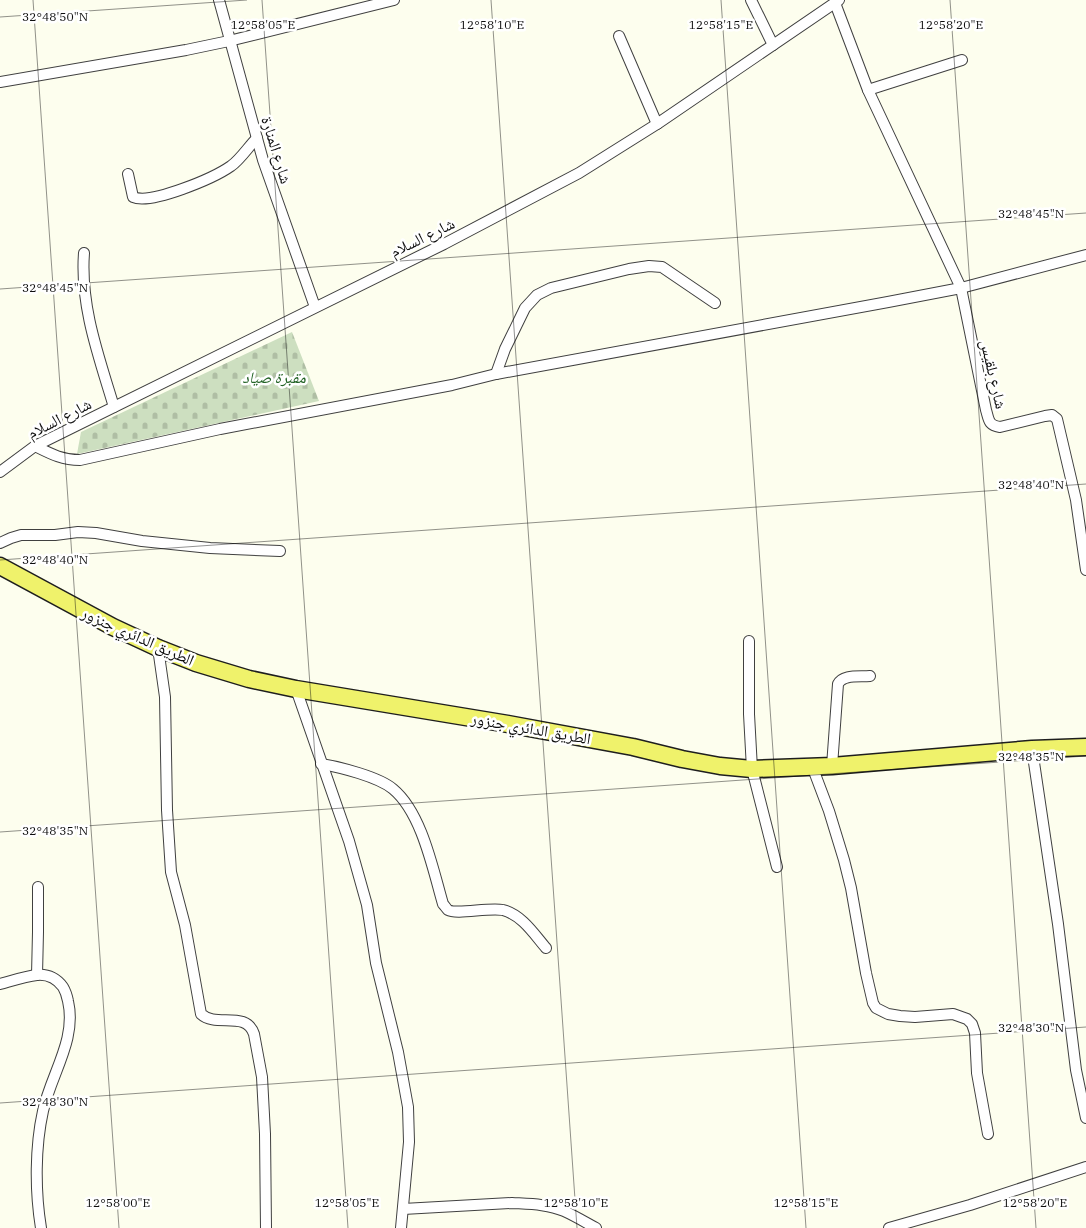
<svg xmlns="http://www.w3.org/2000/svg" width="1086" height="1228" viewBox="0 0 1086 1228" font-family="'IBM Plex Serif','Noto Naskh Arabic',serif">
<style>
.cemetery{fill:url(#cemetery-stones)}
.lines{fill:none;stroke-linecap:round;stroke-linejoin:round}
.minor-casing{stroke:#404040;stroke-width:12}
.primary-casing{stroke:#1e1e1e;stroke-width:19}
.minor{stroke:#fff;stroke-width:10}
.primary{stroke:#eff26b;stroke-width:16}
.ticks{fill:none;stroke:#0d0d0d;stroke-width:1;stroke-opacity:0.45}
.labels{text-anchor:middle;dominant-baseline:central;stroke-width:5;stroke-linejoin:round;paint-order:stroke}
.street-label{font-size:16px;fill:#0d0d0d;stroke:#fff}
.park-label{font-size:16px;font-style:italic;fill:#216224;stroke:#fff}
.ticks-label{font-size:12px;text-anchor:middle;fill:#0d0d0d;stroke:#fff;stroke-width:5;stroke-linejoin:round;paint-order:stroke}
</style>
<defs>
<pattern id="cemetery-stones" width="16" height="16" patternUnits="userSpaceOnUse" patternTransform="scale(1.25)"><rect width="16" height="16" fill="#cddfc0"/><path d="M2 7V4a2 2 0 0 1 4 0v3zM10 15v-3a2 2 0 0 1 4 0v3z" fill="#afbea4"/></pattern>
</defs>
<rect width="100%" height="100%" fill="#fdfeee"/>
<polygon class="cemetery" points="292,332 319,401 77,454 81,432"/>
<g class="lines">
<defs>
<g id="minor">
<polyline points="219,0 263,160 315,307"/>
<polyline points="751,0 773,45"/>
<path d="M835,3L868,90L961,288L986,410C989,420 988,425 1000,427L1045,416L1052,415L1057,419L1076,500L1086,570"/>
<polyline points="619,36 657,124"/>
<polyline points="0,82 186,50 229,41 394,0"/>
<polyline points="868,90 962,60"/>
<path d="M128,174L133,197C151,205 214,178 231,166C240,160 249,146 257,138"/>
<path d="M84,253C80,306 99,357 114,407"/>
<polyline points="496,374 505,349 525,308 537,295 551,288 629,269 649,266 662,267 715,303"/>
<path d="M35,446C51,454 62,460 80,460L220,429L452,385L496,374L888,302L961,288L1086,255"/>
<polyline points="0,472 35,446 444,244 579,173 657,124 839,0"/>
<polyline points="0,543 11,538 21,535 55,535 78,532 96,533 142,541 210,548 280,551"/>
<polyline points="749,641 749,714 752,769 777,867"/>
<path d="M158,648L165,697L167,810L171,872L185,925L201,1014C216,1028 246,1010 254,1034L262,1077L265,1134L266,1228"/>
<polyline points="296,689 349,841 367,905 376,963 398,1052 408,1107 409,1142 401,1228"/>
<polyline points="1032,749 1058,924 1076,1070 1086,1118"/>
<path d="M321,764C340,767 379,777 393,789C422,813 433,870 443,904C445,906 446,908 448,910C457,915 489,907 503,910C522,915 534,934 546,948"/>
<polyline points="812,766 829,811 844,860 851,888 866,973 873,1003 876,1008 888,1014 900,1016 915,1017 953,1014 967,1019 972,1024 975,1033 977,1073 988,1134"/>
<path d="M832,766L838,684C843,674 859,677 870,676"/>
<polyline points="37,975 38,932 38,887"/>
<path d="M0,984C11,981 26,976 37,975C48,974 57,979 63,987C66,992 67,996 68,1001C77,1040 51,1074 43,1111C35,1147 35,1191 41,1228"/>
<path d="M403,1209L512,1203C529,1204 548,1204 564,1211C575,1216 585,1222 596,1228"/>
<polyline points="889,1228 970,1205 1086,1167"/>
</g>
<polyline id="primary" points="0,566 113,627 158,648 196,663 249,679 296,689 508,724 633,747 682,759 720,766 752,769 832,766 1032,749 1086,747"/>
</defs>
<use href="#minor" class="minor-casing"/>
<use href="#primary" class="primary-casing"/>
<use href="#minor" class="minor"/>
<use href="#primary" class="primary"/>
</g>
<path class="ticks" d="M33,0L119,1228M262,0L348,1228M491,0L577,1228M721,0L806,1228M950,0L1036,1228M0,17L247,0M0,289L1086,213M0,560L1086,484M0,832L1086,756M0,1103L1086,1027"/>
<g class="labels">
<g class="street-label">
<text transform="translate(277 150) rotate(73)">شارع المنارة</text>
<text transform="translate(422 237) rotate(-26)">شارع السلام</text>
<text transform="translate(994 374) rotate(77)">شارع بلقيس</text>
<text transform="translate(59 418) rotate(-27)">شارع السلام</text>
<text transform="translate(138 636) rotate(24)">الطريق الدائري جنزور</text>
<text transform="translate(531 728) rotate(10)">الطريق الدائري جنزور</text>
</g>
<g class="park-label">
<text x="274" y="377">مقبرة صياد</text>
</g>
</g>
<g class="ticks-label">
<text x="55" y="21">32°48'50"N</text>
<text x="263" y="29">12°58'05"E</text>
<text x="492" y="29">12°58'10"E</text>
<text x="721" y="29">12°58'15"E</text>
<text x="951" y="29">12°58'20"E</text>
<text x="1031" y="218">32°48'45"N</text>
<text x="55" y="292">32°48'45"N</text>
<text x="1031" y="489">32°48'40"N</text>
<text x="55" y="564">32°48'40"N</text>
<text x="1031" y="761">32°48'35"N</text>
<text x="55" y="835">32°48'35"N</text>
<text x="1031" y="1032">32°48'30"N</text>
<text x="55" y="1106">32°48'30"N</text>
<text x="118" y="1207">12°58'00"E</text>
<text x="347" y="1207">12°58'05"E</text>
<text x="576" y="1207">12°58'10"E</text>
<text x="806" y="1207">12°58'15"E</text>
<text x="1035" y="1207">12°58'20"E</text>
</g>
</svg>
